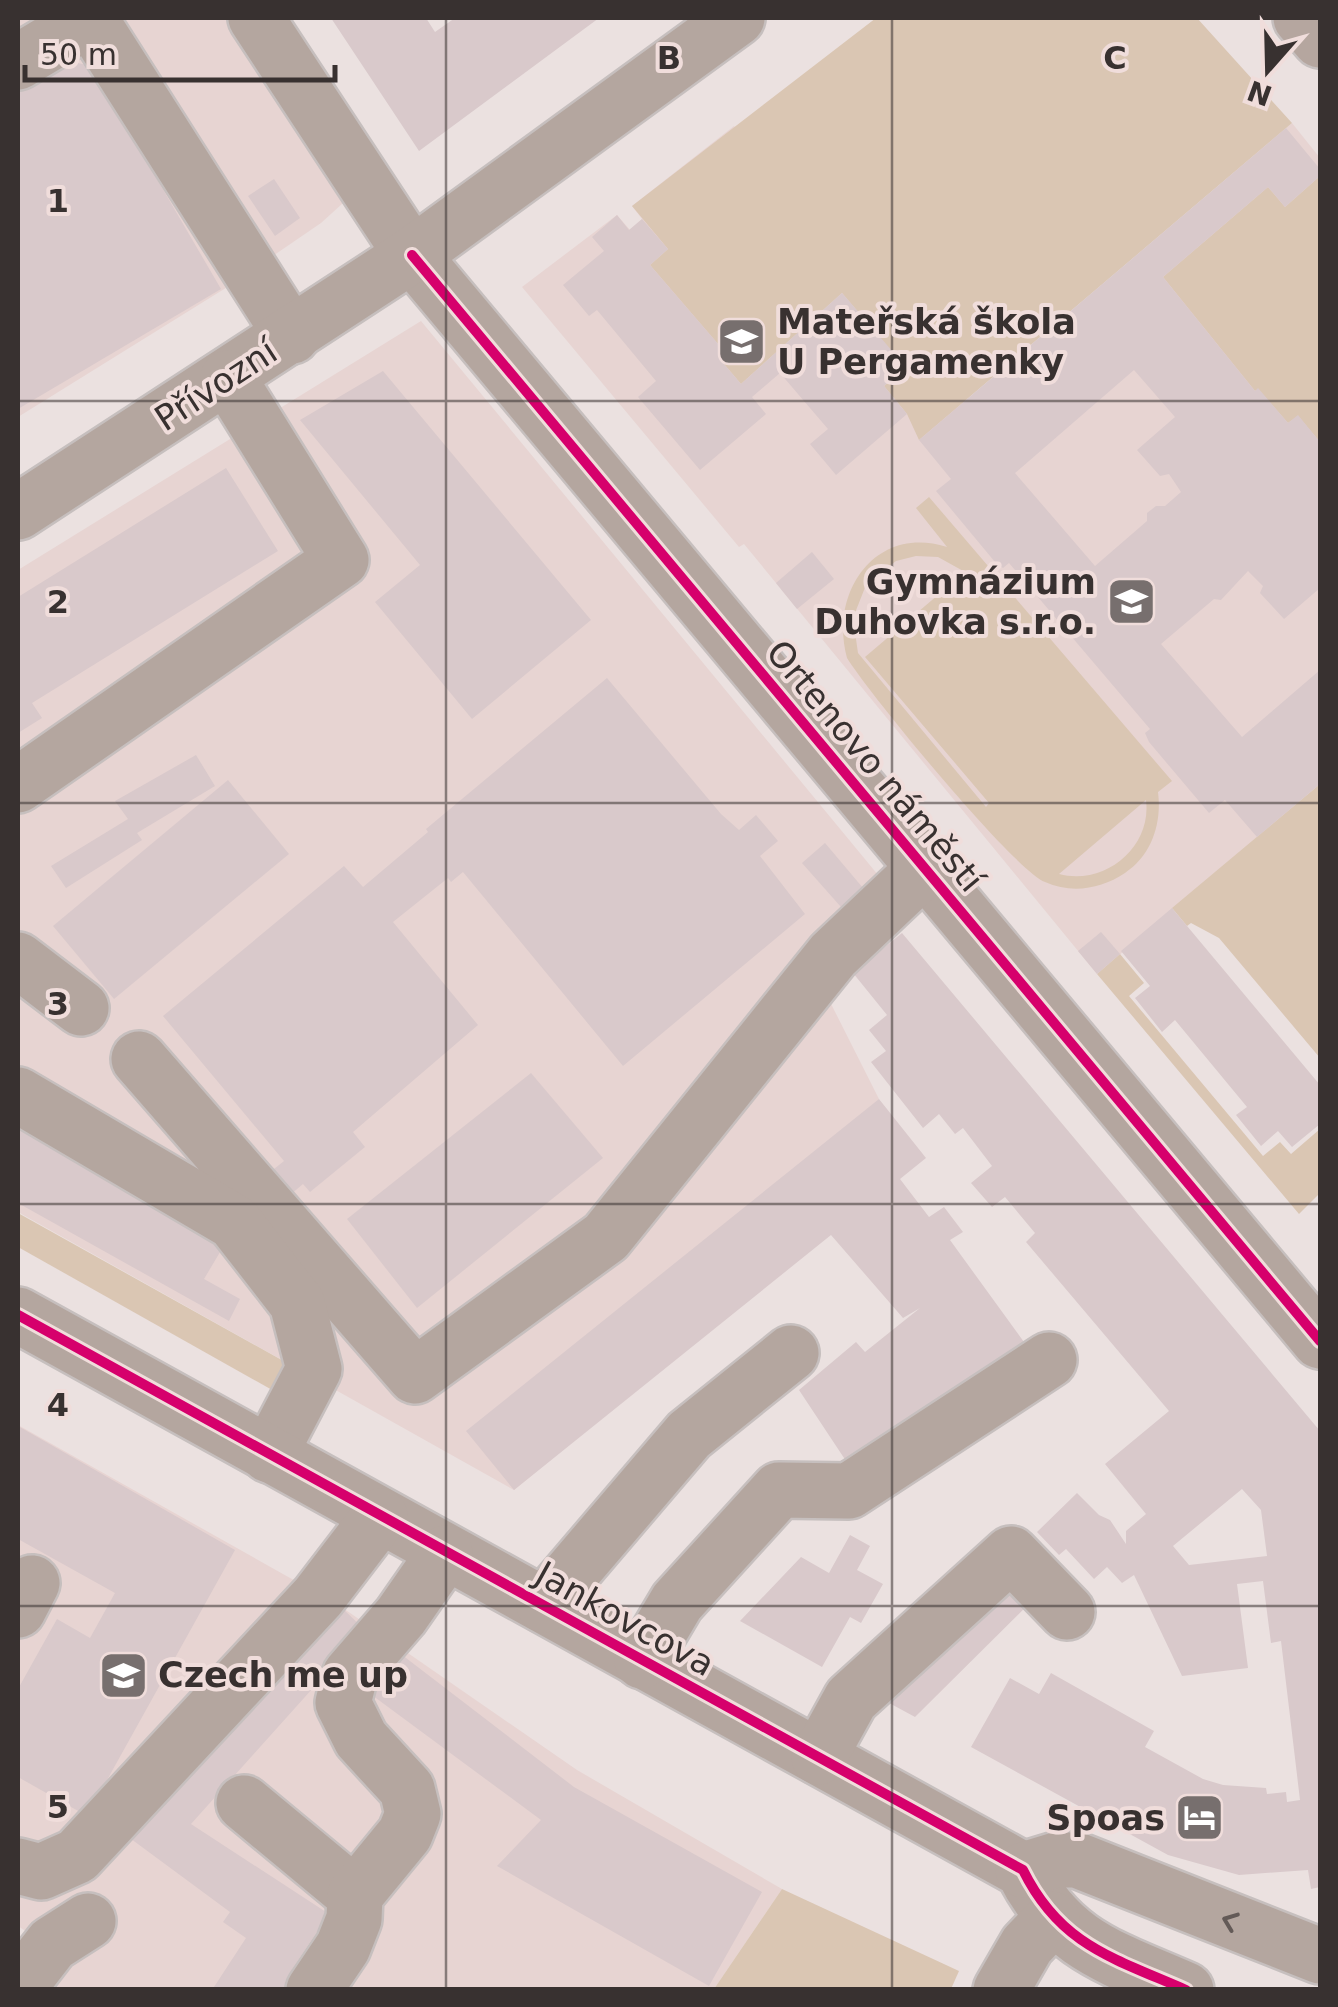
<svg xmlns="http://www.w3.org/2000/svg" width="1338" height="2007" viewBox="0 0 1338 2007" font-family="'DejaVu Sans',sans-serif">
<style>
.built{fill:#e7d4d2}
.green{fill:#dac6b3;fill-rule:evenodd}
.building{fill:#d9c9cb;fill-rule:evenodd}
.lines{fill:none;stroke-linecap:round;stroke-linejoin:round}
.minor-casing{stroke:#c6bfbe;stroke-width:60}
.major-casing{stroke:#c6bfbe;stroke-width:60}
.minor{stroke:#b4a69f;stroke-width:55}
.major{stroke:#b5a69f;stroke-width:55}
.cycleway-casing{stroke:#f0dddb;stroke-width:16}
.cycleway{stroke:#d6006c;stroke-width:10}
.oneway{stroke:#635a57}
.grid{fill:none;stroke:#383130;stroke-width:2.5;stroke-opacity:0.55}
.labels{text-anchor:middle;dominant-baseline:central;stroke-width:8;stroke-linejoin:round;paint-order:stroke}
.poi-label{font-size:35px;font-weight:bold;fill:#383130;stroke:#f0dddb;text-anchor:start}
.street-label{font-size:35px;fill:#383130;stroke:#f0dddb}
.grid-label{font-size:32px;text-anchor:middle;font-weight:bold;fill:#383130;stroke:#f0dddb;stroke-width:8;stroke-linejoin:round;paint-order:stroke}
</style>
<rect width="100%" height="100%" fill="#ebe1e0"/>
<g class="built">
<polygon points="18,18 238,18 353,194 321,223 229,286 18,417"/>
<polygon points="1292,123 1320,158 1320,784 1097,974 744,544 739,547 522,287 617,215 630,230 642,219 632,206 734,126 966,401"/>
<polygon points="421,321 902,904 822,986 879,1099 653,1376 514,1490 18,1212 18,570"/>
<polygon points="18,1425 340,1606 577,1770 782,1889 714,1989 18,1990 36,1938 18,1926"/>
</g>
<g class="green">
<polygon points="876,18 1197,18 1292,123 919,440 907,414 884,386 905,367 842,293 741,384 718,357 724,351 650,265 668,249 632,206"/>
<polygon points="1320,176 1320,442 1298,416 1288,423 1258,389 1255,391 1163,277 1268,187 1285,207"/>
<path d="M929,497L1172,781L1158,792C1162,823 1152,855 1125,873C1101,889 1072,894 1045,882C1013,869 870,695 847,658C829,593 875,524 947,547L916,508ZM916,556L938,557L965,572L865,657L989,803L986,807L858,653L853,618L866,585L896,561ZM1146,800C1152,847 1105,886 1059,874Z"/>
<polygon points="1320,784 1320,1058 1219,938 1191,923 1187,926 1172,908"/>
<polygon points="1120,954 1144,983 1129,996 1263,1156 1280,1142 1291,1154 1320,1129 1320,1193 1299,1214 1097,974"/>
<polygon points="18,1213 296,1368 281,1395 18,1247"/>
<polygon points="782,1889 959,1971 951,1989 714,1989"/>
</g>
<g class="building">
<polygon points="331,18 426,18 435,32 455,18 599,18 419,151"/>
<polygon points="69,61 91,66 221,289 18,409 18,93"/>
<path d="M1286,128L1320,169V176L1285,207L1268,187L1163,277L1255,391L1258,388L1288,423L1298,415L1320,442V588L1284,619L1260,593L1263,586L1248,571L1221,600L1214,599L1161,644L1242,737L1320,670V784L1257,837L1225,800L1209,813L1149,742L1145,733L1150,729L1009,563L1003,568L995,562L936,491L951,479L919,440ZM1134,370L1175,417L1137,450L1160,476L1169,474L1181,492L1165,506H1156L1147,513V521L1095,566L1015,473Z"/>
<polygon points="274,179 300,218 275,236 248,196"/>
<polygon points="617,215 629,230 642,219 668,249 650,265 725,352 718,357 741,384 842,293 906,367 884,386 907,414 836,475 810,444 828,429 780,373 752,397 766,414 700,470 638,397 656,381 597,310 589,316 563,285 604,251 592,237"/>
<polygon points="383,371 591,620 472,719 375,602 420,565 300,420"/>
<polygon points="226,468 278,551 32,703 42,718 18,733 18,597"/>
<polygon points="812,552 834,579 797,609 776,583"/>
<polygon points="607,678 721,814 739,830 756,815 778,841 760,856 805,914 623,1066 463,872 451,882 448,878 393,922 478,1025 353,1132 365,1147 310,1192 303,1184 284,1200 264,1177 284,1161 163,1016 344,866 363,887 428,832 426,829"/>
<polygon points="196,755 215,786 137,833 142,840 66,888 51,866 128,819 115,801"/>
<polygon points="228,780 289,854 114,999 53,926"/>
<polygon points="825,843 863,888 841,907 802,863"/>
<polygon points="1172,908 1320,1085 1320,1124 1292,1147 1278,1131 1261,1146 1236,1115 1247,1107 1175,1020 1162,1032 1135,998 1150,986 1121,951"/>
<polygon points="1101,932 1120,954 1097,974 1078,951"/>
<path d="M902,933L1320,1431V1887L1311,1889L1308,1870L1239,1875L1168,1855L971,1747L1010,1678L1039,1694L1051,1673L1154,1731L1145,1747L1203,1779L1223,1785L1266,1788L1267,1794L1286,1792L1287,1802L1300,1800L1281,1641L1271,1643L1263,1581L1237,1584L1248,1668L1182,1676L1134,1575L1122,1583L1107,1567L1094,1579L1066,1549L1059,1555L1037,1532L1077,1493L1099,1515L1110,1520L1126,1544V1531L1146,1514L1105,1464L1169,1411L1026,1242L1035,1233L1005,1197L992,1207L971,1183L992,1166L963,1128L955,1134L939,1114L923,1128L871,1062L886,1051L869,1030L887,1015L853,973ZM1242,1489L1261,1510L1267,1556L1189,1565L1173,1546Z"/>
<polygon points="531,1073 603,1158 417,1308 347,1219"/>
<polygon points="879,1099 926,1158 900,1179 929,1217 944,1207 963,1232 950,1240 1029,1349 850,1467 799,1390 856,1342 865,1352 920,1308 903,1318 831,1235 514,1490 466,1431"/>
<polygon points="18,1115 229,1237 204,1279 240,1299 229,1321 18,1203"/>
<polygon points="18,1426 235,1550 87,1816 18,1777 18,1689 57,1619 90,1638 115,1593 18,1539"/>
<polygon points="850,1535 870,1546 857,1570 883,1584 861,1623 850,1617 822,1667 740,1621 801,1557 829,1573"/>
<polygon points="1009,1569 1035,1598 915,1717 880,1698"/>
<polygon points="340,1606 365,1630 191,1824 329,1914 292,1969 298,1973 287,1990 212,1990 246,1938 223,1922 230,1912 123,1833"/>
<polygon points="393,1648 574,1787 762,1892 709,1986 497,1866 541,1820 361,1687"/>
</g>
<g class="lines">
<defs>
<g id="minor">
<polyline points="256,18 412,255 1320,1341"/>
<polyline points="18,62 90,19 292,336"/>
<polyline points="18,512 412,255 737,18"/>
<polyline points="18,785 341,560 228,378"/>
<polyline points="18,960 81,1008"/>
<polyline points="139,1059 415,1376 606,1237 833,955 924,869"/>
<polyline points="18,1095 234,1222 297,1303 314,1369 269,1455"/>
<path d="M18,1315L1023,1870C1060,1945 1113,1958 1186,1990"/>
<polyline points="544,1605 689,1435 791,1353"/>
<polyline points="18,1610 32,1583"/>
<polyline points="642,1661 677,1602 779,1490 849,1491 1049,1360"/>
<polyline points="819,1757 851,1699 1011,1554 1067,1612"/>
<polyline points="244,1803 355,1895"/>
<polyline points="18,1866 41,1872 77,1856 318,1597 380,1516"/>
<polyline points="1023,1870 1056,1860 1077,1860 1320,1956"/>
<polyline points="18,1988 52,1944 88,1921"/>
<polyline points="314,1990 343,1947 354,1919 355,1895 405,1834 413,1814 407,1789 361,1739 343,1703 350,1675 401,1616 445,1553"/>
<polyline points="1001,1990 1027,1945 1052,1919"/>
</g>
<polyline id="major" points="1301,18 1320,40"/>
</defs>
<use href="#minor" class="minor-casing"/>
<use href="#major" class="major-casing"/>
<use href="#minor" class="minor"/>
<use href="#major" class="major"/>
<defs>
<g id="cycleway">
<polyline points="412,255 1320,1341"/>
<path d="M18,1315L1023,1870C1060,1945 1113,1958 1186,1990"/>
</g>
</defs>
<use href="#cycleway" class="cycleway-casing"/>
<use href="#cycleway" class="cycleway"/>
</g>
<defs><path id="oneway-chevron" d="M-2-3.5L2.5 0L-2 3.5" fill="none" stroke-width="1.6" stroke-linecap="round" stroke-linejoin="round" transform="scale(2.5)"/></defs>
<use class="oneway" href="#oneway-chevron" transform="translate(1230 1921) rotate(-159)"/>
<path class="grid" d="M446,18V1990M892,18V1990M18,401H1320M18,803H1320M18,1204H1320M18,1606H1320"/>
<defs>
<symbol id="school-square" viewBox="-11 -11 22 22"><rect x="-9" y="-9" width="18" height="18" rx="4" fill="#776f6e" stroke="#f0dddb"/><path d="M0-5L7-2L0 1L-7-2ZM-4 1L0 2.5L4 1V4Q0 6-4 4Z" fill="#fff"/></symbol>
<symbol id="hotel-square" viewBox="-11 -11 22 22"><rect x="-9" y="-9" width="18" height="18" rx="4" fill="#776f6e" stroke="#f0dddb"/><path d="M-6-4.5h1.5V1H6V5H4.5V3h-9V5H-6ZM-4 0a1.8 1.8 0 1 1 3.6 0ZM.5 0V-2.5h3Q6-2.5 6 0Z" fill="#fff"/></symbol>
</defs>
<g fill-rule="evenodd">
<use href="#school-square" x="714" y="314" width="55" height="55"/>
<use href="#school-square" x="1104" y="574" width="55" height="55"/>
<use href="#school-square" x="96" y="1648" width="55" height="55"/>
<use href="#hotel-square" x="1172" y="1790" width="55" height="55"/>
</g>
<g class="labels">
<g class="poi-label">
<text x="777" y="322">Mateřská škola<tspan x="777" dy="40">U Pergamenky</tspan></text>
<text x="1096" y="582" text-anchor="end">Gymnázium<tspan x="1096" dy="40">Duhovka s.r.o.</tspan></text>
<text x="158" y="1675">Czech me up</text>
<text x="1165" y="1818" text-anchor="end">Spoas</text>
</g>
<g class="street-label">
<text transform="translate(216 385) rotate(-33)">Přívozní</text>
<text transform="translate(875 766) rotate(50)">Ortenovo náměstí</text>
<text transform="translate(625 1619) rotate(29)">Jankovcova</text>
</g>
</g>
<g class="grid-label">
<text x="669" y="69">B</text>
<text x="1115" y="69">C</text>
<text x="58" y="212">1</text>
<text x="58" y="613">2</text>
<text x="58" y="1015">3</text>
<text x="58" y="1416">4</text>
<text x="58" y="1818">5</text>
</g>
<rect width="1338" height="2007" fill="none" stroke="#383130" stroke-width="40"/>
<g transform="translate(1268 70) rotate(200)" stroke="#f0dddb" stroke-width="8" paint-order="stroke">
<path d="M0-8L18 38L0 25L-18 38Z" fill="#383130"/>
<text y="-15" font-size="28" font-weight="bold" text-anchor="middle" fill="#383130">N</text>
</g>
<path d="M25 65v15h310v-15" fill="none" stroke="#383130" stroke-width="5"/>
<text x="40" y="65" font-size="30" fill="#383130" stroke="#f0dddb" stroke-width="8" paint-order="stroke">50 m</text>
</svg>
